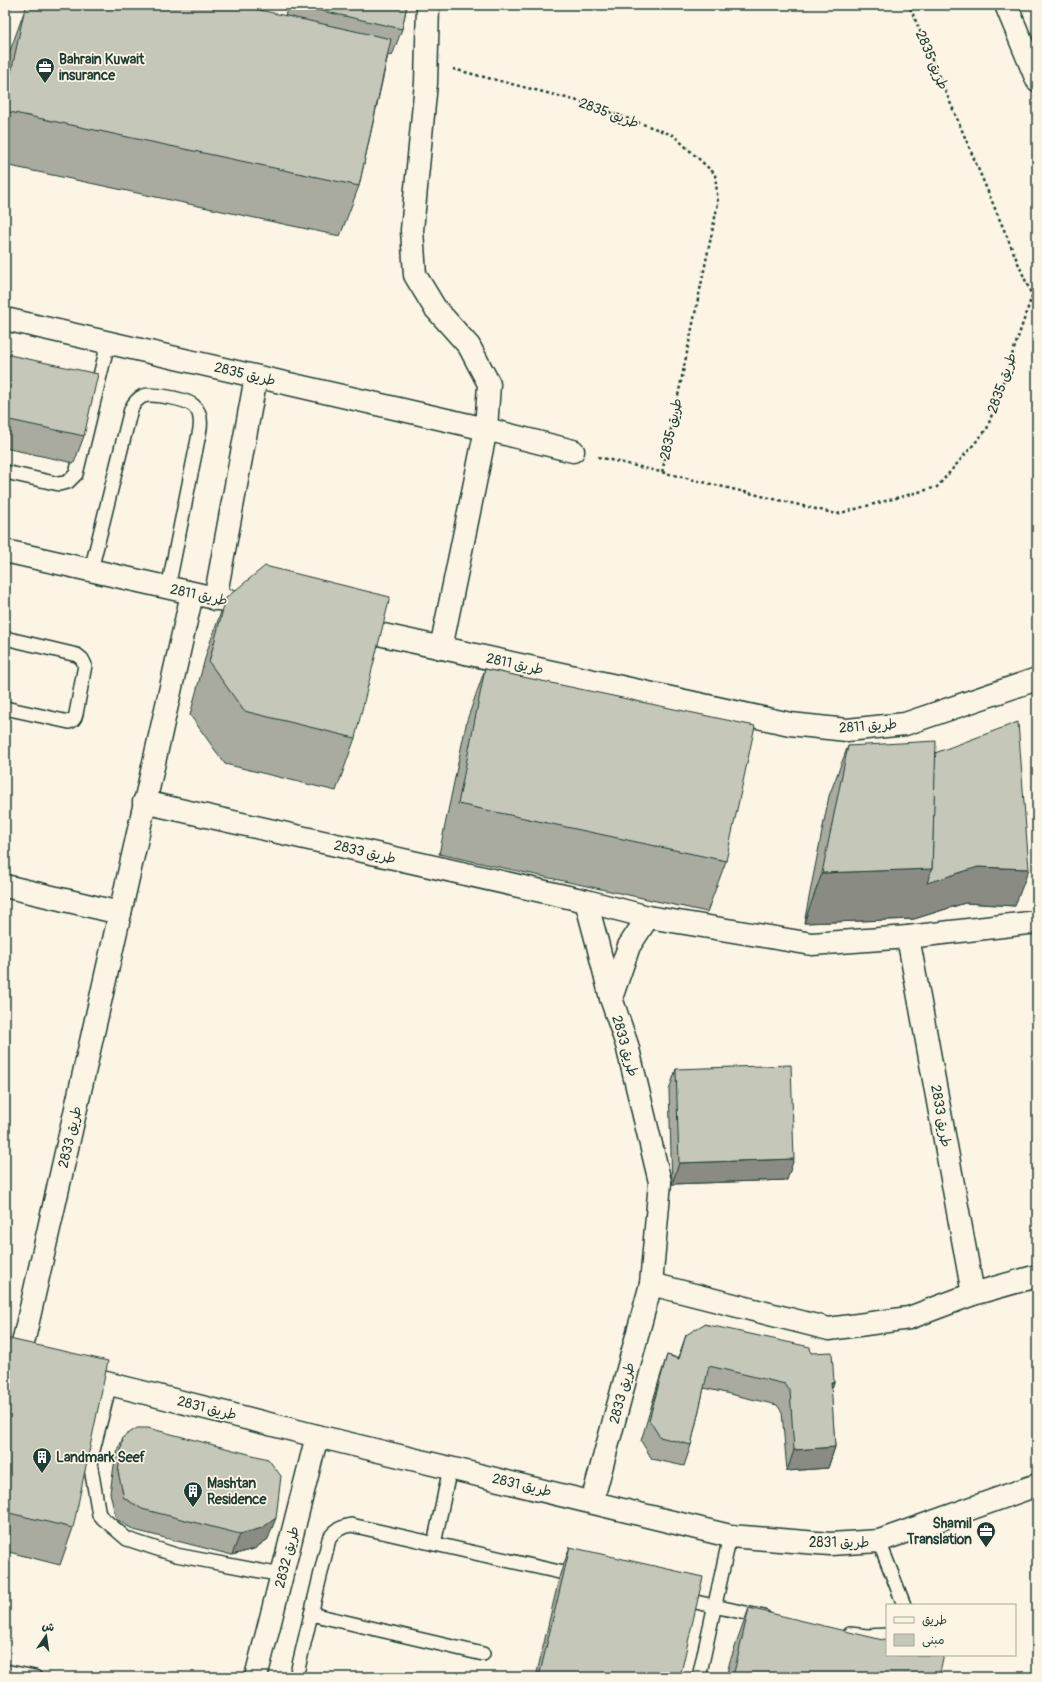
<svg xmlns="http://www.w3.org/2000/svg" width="1042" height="1682" viewBox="0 0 1042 1682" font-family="Pangolin,'Playpen Sans Arabic',sans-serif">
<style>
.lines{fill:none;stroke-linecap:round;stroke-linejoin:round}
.lane-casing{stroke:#1f3d34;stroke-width:16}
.street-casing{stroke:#1f3d34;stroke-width:25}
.secondary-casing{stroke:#1f3d34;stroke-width:25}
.path{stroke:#1f3d34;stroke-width:2.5;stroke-dasharray:3 3;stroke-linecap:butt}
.lane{stroke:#fcf5e5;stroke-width:13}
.street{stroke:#fcf5e5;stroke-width:22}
.secondary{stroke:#fcf5e5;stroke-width:22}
.wall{fill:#a9ab9f;stroke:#1f3d34}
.shaded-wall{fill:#8a8b82;stroke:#1f3d34}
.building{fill:#c5c7b9;stroke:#1f3d34}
.labels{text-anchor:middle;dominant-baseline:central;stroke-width:3.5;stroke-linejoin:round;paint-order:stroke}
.poi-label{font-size:14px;font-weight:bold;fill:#1f3d34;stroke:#fcf5e5;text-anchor:start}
.street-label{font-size:14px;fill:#1f3d34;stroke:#fcf5e5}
</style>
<rect width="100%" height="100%" fill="#fcf5e5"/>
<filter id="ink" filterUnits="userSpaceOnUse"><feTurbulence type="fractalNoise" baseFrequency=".025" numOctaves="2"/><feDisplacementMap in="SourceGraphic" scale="8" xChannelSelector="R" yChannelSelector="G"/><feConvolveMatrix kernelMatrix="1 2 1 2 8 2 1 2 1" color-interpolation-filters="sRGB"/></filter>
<g filter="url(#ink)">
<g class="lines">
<defs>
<g id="lane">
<polyline points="5,472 59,484 68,482 76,474 108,343"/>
<path d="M91,570L131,409C134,403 137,399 143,396C152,393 187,399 194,406C201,412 201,421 200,429L168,588"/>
<path d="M5,638L77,655L82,659L85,665L76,714C75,719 73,721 69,722L5,708"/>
<polyline points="110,1384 90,1462 99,1515 127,1539 176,1555 282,1575"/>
<polyline points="879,1541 904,1605"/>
<polyline points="434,1544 450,1468"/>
<polyline points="682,1599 764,1617"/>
<polyline points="311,1614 483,1654"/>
<polyline points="850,1634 867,1636 887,1635"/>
<polyline points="5,1671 35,1677"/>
<path d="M296,1677L329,1539C335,1530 341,1527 351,1525L577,1576"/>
<polyline points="699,1677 730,1536"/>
</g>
<g id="street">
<polyline points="428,5 426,83 412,230 415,275 435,308 469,346 489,384 486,429 441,648"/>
<polyline points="5,319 486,429 573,451"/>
<polyline points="215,599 256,377"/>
<polyline points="144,802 586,901 648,917 812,944 908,937 1037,922"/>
<polyline points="5,886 120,913"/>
<polyline points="586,901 597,942 611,998 627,1045 660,1182 651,1284 592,1502"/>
<polyline points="908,937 973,1294"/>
<polyline points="611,998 629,946 648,917"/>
<polyline points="651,1284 829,1329 909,1318 973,1294 1037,1276"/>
<polyline points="19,1361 192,594"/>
<polyline points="74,1375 317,1436 730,1536 830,1544 879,1541 1037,1485"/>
<polyline points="256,1677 317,1436"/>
</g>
<g id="secondary">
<polyline points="1006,5 1037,80"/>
<polyline points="5,551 255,607"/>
<polyline points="351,628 790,724 847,730 905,724 1037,679"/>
</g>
</defs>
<use href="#lane" class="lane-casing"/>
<use href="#street" class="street-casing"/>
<use href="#secondary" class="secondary-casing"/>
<g class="path">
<polyline points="453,69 582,102 673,135 715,174 718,203 662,473"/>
<polyline points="598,457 837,514 937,487 987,429 1032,296 909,5"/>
</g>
<use href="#lane" class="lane"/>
<use href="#street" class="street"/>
<use href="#secondary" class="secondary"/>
</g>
<g class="wall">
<polygon points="288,5 407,5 402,29 392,56 388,55 359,186 340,236 5,165 5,65 24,12 285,16"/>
<polygon points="5,354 84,436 74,463 5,448"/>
<polygon points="226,598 355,738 336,791 225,764 190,715 207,651"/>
<polygon points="485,669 726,861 707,912 439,854 467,720"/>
<polygon points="848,746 935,753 1015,906 965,903 914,919 804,923 829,796"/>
<polygon points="676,1069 787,1180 672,1184 669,1090"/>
<polygon points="686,1335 811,1353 834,1382 831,1391 835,1447 828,1468 787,1471 782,1412 777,1405 704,1388 691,1445 684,1466 652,1459 641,1441 660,1377 667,1355 678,1358"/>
<polygon points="5,1338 73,1528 60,1565 5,1551"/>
<polygon points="123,1437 268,1539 254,1549 232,1555 134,1530 116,1519 110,1493 115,1459"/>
<polygon points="570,1547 680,1677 536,1677 560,1574"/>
<polygon points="749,1608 939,1677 726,1677 730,1661"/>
</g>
<g class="shaded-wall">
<polygon points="978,867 1029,869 1015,906 965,903 914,919 804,923 822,873"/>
<polygon points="794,1159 787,1180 672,1184 679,1163"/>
<polygon points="831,1382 834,1382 827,1403"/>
<polygon points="835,1447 828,1468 787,1471 794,1450"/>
<polygon points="276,1518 268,1539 254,1549 232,1555 240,1534"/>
</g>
<g class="building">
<polygon points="27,5 237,5 391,39 359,186 5,111 5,101 24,12"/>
<polygon points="296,5 407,5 402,29"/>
<polygon points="5,354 98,374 84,436 5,419"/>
<polygon points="265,566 390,597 355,738 244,711 209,662 226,598"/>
<polygon points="485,669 755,726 726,861 458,804"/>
<polygon points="1018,722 1029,869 978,867 927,883 932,869 935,753"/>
<polygon points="936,741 932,869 822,873 848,746"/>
<polygon points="791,1065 794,1159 679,1163 676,1069"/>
<polygon points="704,1324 810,1347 811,1353 832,1352 834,1382 831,1382 835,1447 794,1450 790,1391 785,1384 709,1366 691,1445 660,1437 649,1420 667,1355 679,1359 686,1335"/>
<polygon points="5,1338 108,1361 73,1528 5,1512"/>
<polygon points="137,1428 148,1428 268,1459 281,1476 276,1518 262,1528 240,1534 142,1509 124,1498 118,1472 123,1437"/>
<polygon points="570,1547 703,1577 680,1677 539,1677"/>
<polygon points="749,1608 887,1641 887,1655 944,1655 939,1677 733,1677"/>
</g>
</g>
<defs>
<symbol id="office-pin" viewBox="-11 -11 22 30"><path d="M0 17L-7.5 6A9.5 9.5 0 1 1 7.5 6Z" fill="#1f3d34" stroke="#fcf5e5"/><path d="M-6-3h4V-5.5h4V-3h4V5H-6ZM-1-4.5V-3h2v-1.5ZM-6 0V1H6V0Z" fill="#fff"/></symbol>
<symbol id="building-pin" viewBox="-11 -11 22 30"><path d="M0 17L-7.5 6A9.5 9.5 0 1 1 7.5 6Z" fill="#1f3d34" stroke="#fcf5e5"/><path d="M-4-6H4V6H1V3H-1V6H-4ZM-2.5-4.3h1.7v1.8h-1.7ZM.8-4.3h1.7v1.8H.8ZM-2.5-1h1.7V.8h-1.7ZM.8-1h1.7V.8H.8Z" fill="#fff"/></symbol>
</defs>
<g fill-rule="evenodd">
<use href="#office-pin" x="34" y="56" width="22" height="30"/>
<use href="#building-pin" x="31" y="1446" width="22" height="30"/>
<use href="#building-pin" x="182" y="1480" width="22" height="30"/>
<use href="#office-pin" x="975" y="1520" width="22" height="30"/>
</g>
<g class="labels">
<g class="poi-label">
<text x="59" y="59">Bahrain Kuwait<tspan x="59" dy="16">insurance</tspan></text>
<text x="56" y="1457">Landmark Seef</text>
<text x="207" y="1483">Mashtan<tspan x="207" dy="16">Residence</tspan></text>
<text x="972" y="1523" text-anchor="end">Shamil<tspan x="972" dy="16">Translation</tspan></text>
</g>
<g class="street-label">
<text transform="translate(932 60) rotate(67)">طريق 2835</text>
<text transform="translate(609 113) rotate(20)">طريق 2835</text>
<text transform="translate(245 374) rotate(13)">طريق 2835</text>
<text transform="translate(1002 383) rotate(-71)">طريق 2835</text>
<text transform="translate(671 429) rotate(-78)">طريق 2835</text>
<text transform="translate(199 595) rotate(12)">طريق 2811</text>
<text transform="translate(515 664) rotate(12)">طريق 2811</text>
<text transform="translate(868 726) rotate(-4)">طريق 2811</text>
<text transform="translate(365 852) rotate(13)">طريق 2833</text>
<text transform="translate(625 1046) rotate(74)">طريق 2833</text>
<text transform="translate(941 1116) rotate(80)">طريق 2833</text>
<text transform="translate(70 1137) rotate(-77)">طريق 2833</text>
<text transform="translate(622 1393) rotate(-75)">طريق 2833</text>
<text transform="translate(207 1408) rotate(14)">طريق 2831</text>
<text transform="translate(522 1485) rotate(13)">طريق 2831</text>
<text x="839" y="1542">طريق 2831</text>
<text transform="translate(287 1557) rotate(-76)">طريق 2832</text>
</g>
</g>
<rect width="1042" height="1682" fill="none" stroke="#fcf5e5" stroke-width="20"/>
<rect x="10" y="10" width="1022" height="1662" fill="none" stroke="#1f3d34" stroke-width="1.5" filter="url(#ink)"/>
<rect x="886" y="1604" width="130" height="52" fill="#fcf5e5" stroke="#a4ab9e"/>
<rect x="894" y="1617" width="20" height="6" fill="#fcf5e5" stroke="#a4ab9e"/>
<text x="922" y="1624" font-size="12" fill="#1f3d34">طريق</text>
<rect x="894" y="1634" width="20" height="12" fill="#c5c7b9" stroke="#a4ab9e"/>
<text x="922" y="1644" font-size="12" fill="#1f3d34">مبنى</text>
<g transform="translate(46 1636) rotate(13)" stroke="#fcf5e5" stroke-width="3" paint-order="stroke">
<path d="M0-3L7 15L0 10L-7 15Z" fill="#1f3d34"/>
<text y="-6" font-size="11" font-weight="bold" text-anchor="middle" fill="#1f3d34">ش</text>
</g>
</svg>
